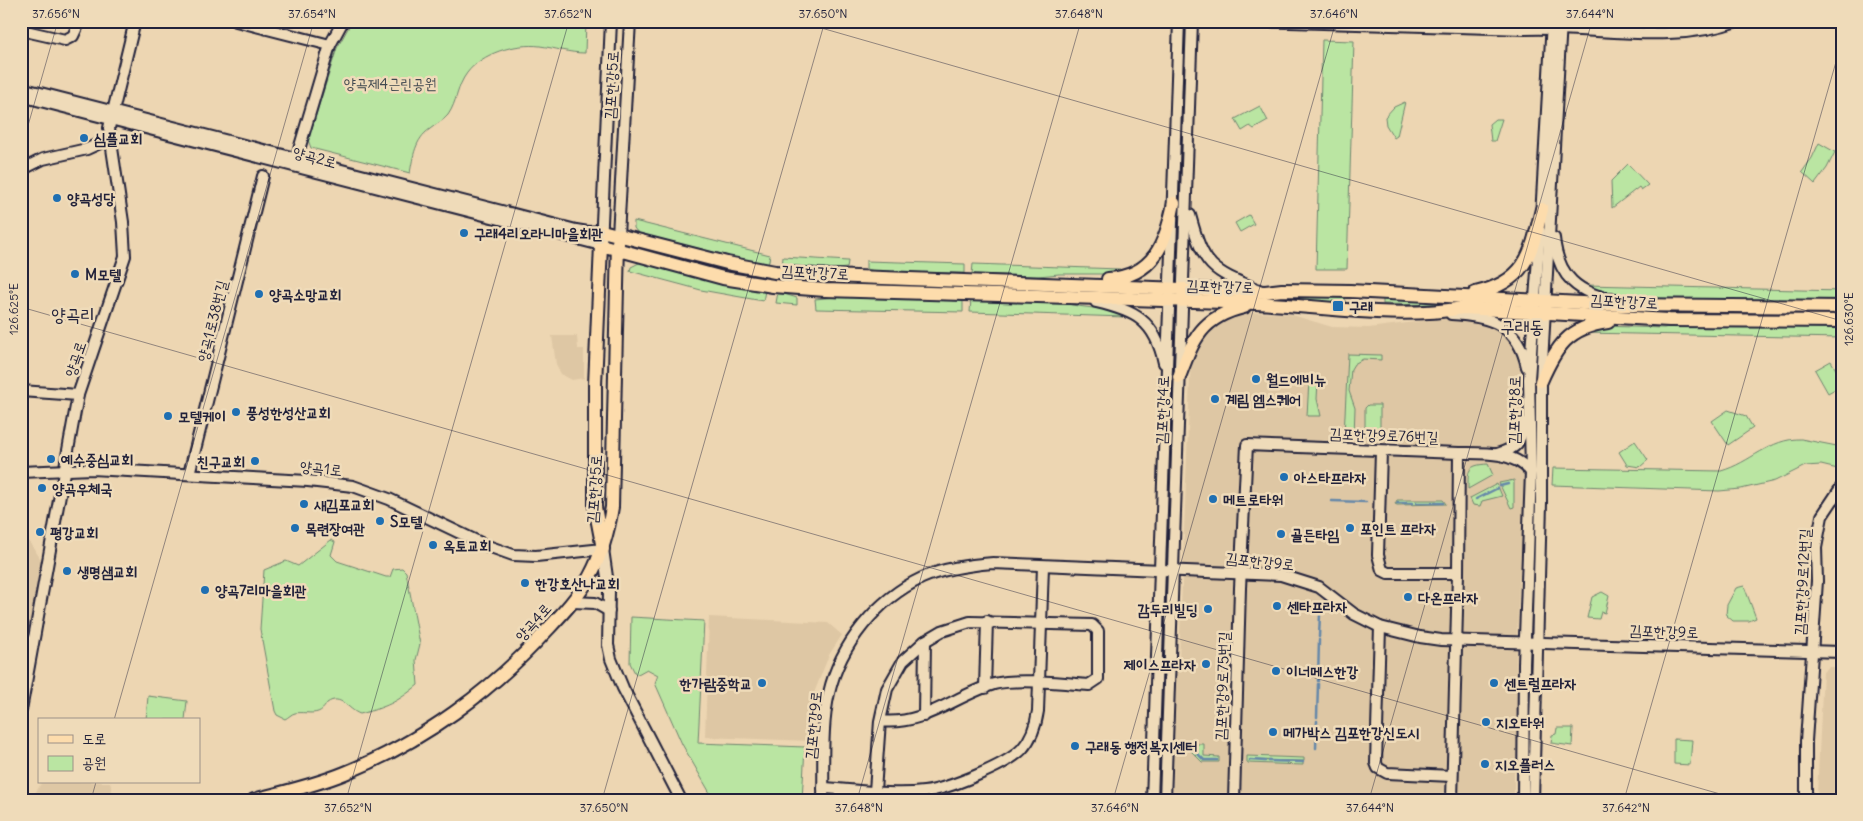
<svg xmlns="http://www.w3.org/2000/svg" width="1863" height="821" viewBox="0 0 1863 821" font-family="Delius,'Poor Story',sans-serif">
<style>
.built{fill:#dec7a4}
.green{fill:#bae5a2;stroke:#6e846e}
.lines{fill:none;stroke-linecap:round;stroke-linejoin:round}
.stream{stroke:#6688a9;stroke-width:2.5}
.minor-casing{stroke:#22223b;stroke-width:14}
.major-casing{stroke:#22223b;stroke-width:16}
.minor{stroke:#efdbb9;stroke-width:10}
.major{stroke:#fddcac;stroke-width:12}
.ticks{fill:none;stroke:#22223b;stroke-width:1;stroke-opacity:0.45}
.poi-dot{fill:#1f6fb2;stroke:#efdbb9;stroke-width:2}
.labels{text-anchor:middle;dominant-baseline:central;stroke-width:5;stroke-linejoin:round;paint-order:stroke}
.park-label{font-size:15px;fill:#404950;stroke:#efdbb9}
.street-label{font-size:15px;fill:#22223b;stroke:#efdbb9}
.poi-label{font-size:15px;font-weight:bold;fill:#22223b;stroke:#efdbb9;text-anchor:start}
.quarter-label{font-size:18px;fill:#22223b;stroke:#efdbb9}
.neatline{fill:none;stroke:#22223b;stroke-width:2}
.ticks-label{font-size:12px;text-anchor:middle;fill:#22223b}
</style>
<rect width="100%" height="100%" fill="#edd6b2"/>
<filter id="ink" filterUnits="userSpaceOnUse"><feTurbulence type="fractalNoise" baseFrequency=".02" numOctaves="2"/><feDisplacementMap in="SourceGraphic" scale="10" xChannelSelector="R" yChannelSelector="G"/><feConvolveMatrix kernelMatrix="1 2 1 2 8 2 1 2 1" color-interpolation-filters="sRGB"/></filter>
<g filter="url(#ink)">
<g class="built">
<polygon points="1247,312 1289,314 1332,327 1369,328 1438,319 1474,320 1498,329 1513,342 1520,363 1517,463 1523,469 1525,483 1523,565 1519,583 1516,661 1518,754 1514,774 1514,800 1173,800 1174,675 1179,661 1191,353 1220,318"/>
<polygon points="552,336 577,336 578,349 584,349 584,378 572,380 561,374 556,364"/>
<polygon points="21,503 27,511 29,541 40,558 44,559 24,662 21,662"/>
<polygon points="709,617 828,623 842,635 829,655 814,693 813,741 705,737"/>
<polygon points="1829,667 1842,667 1842,800 1818,800 1817,795 1823,672"/>
<polygon points="42,782 110,782 114,800 31,800"/>
</g>
<g class="green">
<path d="M352,21H586L585,53C569,53 555,48 540,46C515,43 482,53 467,73C457,86 457,102 448,115C443,121 436,124 430,129C415,139 413,157 410,173L311,148L308,140L337,48Z"/>
<polygon points="1322,40 1354,41 1347,269 1316,269"/>
<polygon points="1405,102 1397,136 1394,138 1386,125 1385,117 1394,107"/>
<polygon points="1260,106 1268,121 1254,129 1250,126 1242,131 1235,119"/>
<polygon points="1495,119 1502,119 1495,141 1491,141 1489,124"/>
<polygon points="1819,143 1835,152 1827,168 1815,184 1802,172 1812,158"/>
<polygon points="1628,164 1648,185 1641,190 1639,187 1612,208 1611,181"/>
<polygon points="1249,215 1254,224 1240,232 1235,223"/>
<polygon points="634,221 770,255 768,266 638,233 634,228"/>
<polygon points="783,257 848,261 847,268 826,270 782,268"/>
<polygon points="866,261 965,264 965,273 879,272 866,269"/>
<polygon points="641,262 765,291 763,301 701,290 630,271 631,267"/>
<polygon points="973,264 1120,269 1120,274 1059,274 1038,276 972,274"/>
<polygon points="780,279 1083,291 835,286 779,280"/>
<path d="M1585,285L1842,291V302L1653,299C1627,292 1609,299 1585,285Z"/>
<polygon points="778,292 797,298 797,305 776,303"/>
<polygon points="846,296 963,299 963,312 816,309 815,299"/>
<polygon points="1284,296 1345,298 1345,303 1284,300 1282,298"/>
<path d="M971,299L1064,303C1085,309 1104,307 1126,314L1125,317L970,312Z"/>
<polygon points="1383,299 1434,301 1437,303 1434,305 1383,304"/>
<polygon points="1645,310 1842,312 1842,316 1646,313"/>
<polygon points="1677,325 1842,326 1842,338 1584,333 1602,326 1664,328"/>
<polygon points="1348,354 1381,355 1381,360 1363,359 1354,364 1351,369 1349,391 1355,408 1354,436 1344,435"/>
<polygon points="1831,361 1842,380 1842,385 1828,393 1815,370"/>
<polygon points="1309,380 1318,381 1317,399 1321,416 1307,416"/>
<polygon points="1368,405 1380,405 1380,433 1409,437 1365,435 1365,408"/>
<polygon points="1728,410 1746,416 1753,428 1728,445 1712,421"/>
<path d="M1801,439L1842,447V470L1821,465L1805,466L1775,481L1741,489L1719,491L1552,485L1553,468L1721,471C1750,463 1770,438 1801,439Z"/>
<polygon points="1635,441 1648,460 1640,467 1627,465 1619,452"/>
<path d="M1488,464L1493,475L1468,489C1468,470 1467,465 1488,464Z"/>
<polygon points="1514,480 1514,507 1511,508 1499,483"/>
<polygon points="1497,484 1502,496 1482,501 1480,506 1473,505 1470,498"/>
<polygon points="1397,500 1443,500 1446,504 1397,505 1395,504"/>
<path d="M331,540L335,542L331,555L337,561L386,577H390L393,569L402,568L406,572L420,644L416,660L418,685C396,703 386,707 360,714C348,710 341,693 327,703C319,718 309,711 295,713C291,714 289,717 285,719L277,715L275,711L260,629L264,570L286,561L298,566Z"/>
<polygon points="1744,586 1756,618 1749,621 1733,621 1726,615 1727,605 1736,588"/>
<polygon points="1602,592 1609,596 1605,613 1601,612 1599,619 1587,618 1592,597"/>
<polygon points="631,617 704,621 698,743 805,747 802,800 714,800 682,744 655,683 658,675 647,669 636,675 630,663"/>
<polygon points="148,696 187,701 185,720 146,720"/>
<polygon points="1557,728 1573,728 1572,746 1551,743 1552,735 1556,734"/>
<polygon points="1674,739 1692,740 1690,765 1674,764"/>
<polygon points="1183,744 1204,744 1204,756 1219,757 1219,762 1202,762 1190,750 1183,748"/>
<polygon points="1247,756 1304,758 1304,761 1249,760 1303,762 1303,765 1247,763"/>
</g>
<g class="lines">
<g class="stream">
<polyline points="1500,486 1508,484"/>
<polyline points="1476,499 1498,488"/>
<polyline points="1332,501 1366,502"/>
<polyline points="1397,503 1413,503"/>
<polyline points="1417,503 1443,503"/>
<polyline points="1319,637 1320,614"/>
<polyline points="1318,681 1319,640"/>
<polyline points="1317,717 1318,684"/>
<polyline points="1185,747 1191,747 1204,760 1217,760"/>
<polyline points="1316,748 1317,721"/>
<polyline points="1250,760 1265,761"/>
<polyline points="1269,761 1303,762"/>
</g>
<defs>
<g id="minor">
<polyline points="236,21 330,45"/>
<path d="M1259,21L1525,29C1594,26 1671,45 1737,21"/>
<polyline points="21,30 65,40 73,36 80,21"/>
<polyline points="21,88 576,230 588,232 602,231"/>
<polyline points="21,96 601,245 611,21"/>
<polyline points="295,163 330,45 343,21"/>
<polyline points="21,170 43,159 87,149 109,139"/>
<path d="M1190,215C1204,267 1210,270 1259,290"/>
<polyline points="1541,217 1552,21"/>
<polyline points="618,235 630,21"/>
<path d="M1554,238C1558,277 1578,294 1616,300"/>
<path d="M1096,302C1135,311 1155,320 1164,363"/>
<path d="M1451,314C1490,316 1518,324 1527,367"/>
<polyline points="21,391 78,395"/>
<polyline points="1381,451 1378,555 1382,570 1388,573 1458,573"/>
<path d="M1459,453C1483,453 1514,451 1531,472"/>
<path d="M1497,454C1518,448 1520,443 1524,423"/>
<polyline points="21,472 92,469 308,481 353,486 389,499 485,545 513,555 536,556 603,549 609,591 608,645 611,659 623,688 681,800"/>
<polyline points="189,474 263,176"/>
<polyline points="572,602 595,603 609,611"/>
<polyline points="1380,627 1376,763 1378,768 1387,773 1452,776"/>
<polyline points="985,688 987,621"/>
<polyline points="21,710 78,395 125,256 123,222 109,128 135,21"/>
<polyline points="924,716 925,641"/>
<path d="M823,788C856,790 892,796 924,792C947,789 1006,766 1022,749C1032,738 1036,725 1038,711L1043,566"/>
<path d="M875,791L880,721L887,689L903,661L925,641L942,631L970,622L1092,625L1098,631V679L1089,685C1065,683 1016,678 994,684C954,696 924,726 880,721"/>
<path d="M823,800C824,765 821,727 829,693C840,645 877,599 922,578C944,568 970,565 993,563L1281,575L1319,587L1354,614L1380,627L1420,637L1441,640L1842,652"/>
<polyline points="1152,800 1179,21"/>
<polyline points="1165,800 1192,21"/>
<polyline points="1234,800 1240,588 1247,445 1459,453 1458,573 1452,800"/>
<polyline points="1523,800 1524,664 1531,472 1529,379 1540,231"/>
<polyline points="1533,800 1541,503 1541,381 1561,21"/>
<polyline points="1806,800 1806,741 1817,581 1816,548 1822,516 1842,486"/>
</g>
<g id="major">
<polyline points="602,231 727,263 775,272 829,276 1265,292 1282,290 1350,291 1621,305 1842,307"/>
<path d="M1108,279C1154,276 1166,243 1174,203"/>
<path d="M1475,293C1526,282 1531,255 1542,209"/>
<path d="M1179,377C1193,340 1201,317 1244,307"/>
<path d="M1541,381C1556,347 1568,327 1608,322"/>
<path d="M603,549L595,507V385L601,245L723,278L773,286L825,290C969,294 1112,298 1256,303C1324,306 1394,320 1463,308L1669,320L1842,321"/>
<path d="M254,800C284,792 316,785 345,773C422,742 492,691 548,629C563,613 579,596 590,576C602,554 608,532 612,507L618,242"/>
</g>
</defs>
<use href="#minor" class="minor-casing"/>
<use href="#major" class="major-casing"/>
<use href="#minor" class="minor"/>
<use href="#major" class="major"/>
</g>
</g>
<path class="ticks" d="M797,21L1842,321M21,150L58,21M21,307L1741,800M114,720L314,21M91,800L96,782M346,800L569,21M602,800L825,21M857,800L1081,21M1113,800L1336,21M1369,800L1592,21M1624,800L1842,41"/>
<g class="poi-dot">
<circle cx="84" cy="138" r="5"/>
<circle cx="57" cy="198" r="5"/>
<circle cx="464" cy="233" r="5"/>
<circle cx="75" cy="274" r="5"/>
<circle cx="259" cy="294" r="5"/>
<rect x="1332" y="300" width="12" height="12" rx="2.5"/>
<circle cx="1256" cy="379" r="5"/>
<circle cx="1215" cy="399" r="5"/>
<circle cx="236" cy="412" r="5"/>
<circle cx="168" cy="416" r="5"/>
<circle cx="51" cy="459" r="5"/>
<circle cx="255" cy="461" r="5"/>
<circle cx="1284" cy="477" r="5"/>
<circle cx="42" cy="488" r="5"/>
<circle cx="1213" cy="499" r="5"/>
<circle cx="304" cy="504" r="5"/>
<circle cx="380" cy="521" r="5"/>
<circle cx="295" cy="528" r="5"/>
<circle cx="1350" cy="528" r="5"/>
<circle cx="40" cy="532" r="5"/>
<circle cx="1281" cy="534" r="5"/>
<circle cx="433" cy="545" r="5"/>
<circle cx="67" cy="571" r="5"/>
<circle cx="525" cy="583" r="5"/>
<circle cx="205" cy="590" r="5"/>
<circle cx="1408" cy="597" r="5"/>
<circle cx="1277" cy="606" r="5"/>
<circle cx="1208" cy="609" r="5"/>
<circle cx="1206" cy="664" r="5"/>
<circle cx="1276" cy="671" r="5"/>
<circle cx="762" cy="683" r="5"/>
<circle cx="1494" cy="683" r="5"/>
<circle cx="1486" cy="722" r="5"/>
<circle cx="1273" cy="732" r="5"/>
<circle cx="1075" cy="746" r="5"/>
<circle cx="1485" cy="764" r="5"/>
</g>
<g class="labels">
<g class="park-label">
<text x="390" y="83">양곡제4근린공원</text>
</g>
<g class="street-label">
<text transform="translate(611 85) rotate(-87)">김포한강5로</text>
<text transform="translate(315 157) rotate(15)">양곡2로</text>
<text transform="translate(815 272) rotate(3)">김포한강7로</text>
<text transform="translate(1220 286) rotate(2)">김포한강7로</text>
<text transform="translate(1624 301) rotate(3)">김포한강7로</text>
<text transform="translate(212 321) rotate(-76)">양곡1로38번길</text>
<text transform="translate(75 359) rotate(-71)">양곡로</text>
<text transform="translate(1162 410) rotate(-88)">김포한강4로</text>
<text transform="translate(1514 410) rotate(-89)">김포한강8로</text>
<text transform="translate(1384 435) rotate(2)">김포한강9로76번길</text>
<text transform="translate(321 468) rotate(6)">양곡1로</text>
<text transform="translate(594 489) rotate(-86)">김포한강5로</text>
<text transform="translate(1260 561) rotate(6)">김포한강9로</text>
<text transform="translate(1802 582) rotate(-87)">김포한강9로12번길</text>
<text transform="translate(533 622) rotate(-48)">양곡4로</text>
<text transform="translate(1664 631) rotate(2)">김포한강9로</text>
<text transform="translate(1222 686) rotate(-88)">김포한강9로75번길</text>
<text transform="translate(813 725) rotate(-85)">김포한강9로</text>
</g>
<g class="poi-label">
<text x="94" y="138">심플교회</text>
<text x="67" y="198">양곡성당</text>
<text x="474" y="233">구래4리오라니마을회관</text>
<text x="85" y="274">M모텔</text>
<text x="269" y="294">양곡소망교회</text>
<text x="1349" y="306">구래</text>
<text x="1266" y="379">월드에비뉴</text>
<text x="1225" y="399">계림 엠스퀘어</text>
<text x="246" y="412">풍성한성산교회</text>
<text x="178" y="416">모텔케이</text>
<text x="61" y="459">예수중심교회</text>
<text x="245" y="461" text-anchor="end">친구교회</text>
<text x="1294" y="477">아스타프라자</text>
<text x="52" y="488">양곡우체국</text>
<text x="1223" y="499">메트로타워</text>
<text x="314" y="504">새김포교회</text>
<text x="390" y="521">S모텔</text>
<text x="305" y="528">목련장여관</text>
<text x="1360" y="528">포인트 프라자</text>
<text x="50" y="532">평강교회</text>
<text x="1291" y="534">골든타임</text>
<text x="443" y="545">옥토교회</text>
<text x="77" y="571">생명샘교회</text>
<text x="535" y="583">한강호산나교회</text>
<text x="215" y="590">양곡7리마을회관</text>
<text x="1418" y="597">다온프라자</text>
<text x="1287" y="606">센타프라자</text>
<text x="1198" y="609" text-anchor="end">감두리빌딩</text>
<text x="1196" y="664" text-anchor="end">제이스프라자</text>
<text x="1286" y="671">이너메스한강</text>
<text x="752" y="683" text-anchor="end">한가람중학교</text>
<text x="1504" y="683">센트럴프라자</text>
<text x="1496" y="722">지오타워</text>
<text x="1283" y="732">메가박스 김포한강신도시</text>
<text x="1085" y="746">구래동 행정복지센터</text>
<text x="1495" y="764">지오플러스</text>
</g>
<g class="quarter-label">
<text x="73" y="314">양곡리</text>
<text x="1522" y="326">구래동</text>
</g>
</g>
<rect width="1863" height="821" fill="none" stroke="#efdbb9" stroke-width="55"/>
<rect x="38" y="718" width="162" height="65" fill="#efdbb9" stroke="#9d9187"/>
<rect x="48" y="735" width="25" height="8" fill="#fddcac" stroke="#9d9187"/>
<text x="82" y="744" font-size="15" fill="#22223b">도로</text>
<rect x="48" y="756" width="25" height="15" fill="#bae5a2" stroke="#9d9187"/>
<text x="82" y="768" font-size="15" fill="#22223b">공원</text>
<rect x="28" y="28" width="1808" height="766" class="neatline"/>
<g class="ticks-label">
<text x="56" y="18">37.656°N</text>
<text x="312" y="18">37.654°N</text>
<text x="568" y="18">37.652°N</text>
<text x="823" y="18">37.650°N</text>
<text x="1079" y="18">37.648°N</text>
<text x="1334" y="18">37.646°N</text>
<text x="1590" y="18">37.644°N</text>
<text transform="translate(14 309) rotate(-90)" y="4">126.625°E</text>
<text transform="translate(1849 319) rotate(-90)" y="4">126.630°E</text>
<text x="348" y="812">37.652°N</text>
<text x="604" y="812">37.650°N</text>
<text x="859" y="812">37.648°N</text>
<text x="1115" y="812">37.646°N</text>
<text x="1370" y="812">37.644°N</text>
<text x="1626" y="812">37.642°N</text>
</g>
</svg>
